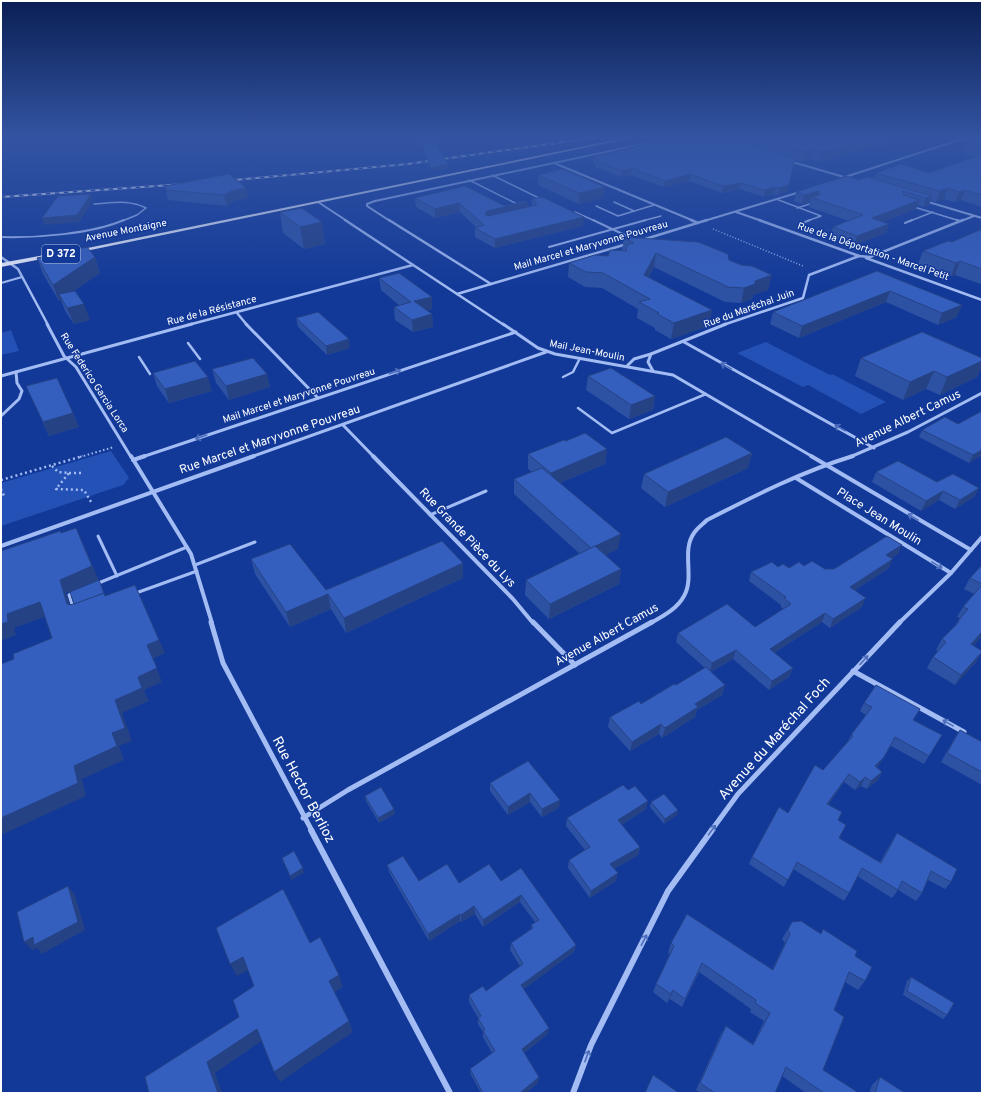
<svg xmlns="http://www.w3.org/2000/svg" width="983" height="1094" viewBox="0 0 983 1094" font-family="Overpass,sans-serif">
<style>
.green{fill:#2451b6}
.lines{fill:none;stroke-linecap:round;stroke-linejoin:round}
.path-far2{stroke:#a3bcf3;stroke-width:1.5;stroke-dasharray:1 2;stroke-linecap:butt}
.path-far1{stroke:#a3bcf3;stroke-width:2;stroke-dasharray:1.5 2.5;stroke-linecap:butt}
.path{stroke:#a3bcf3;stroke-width:2.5;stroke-dasharray:2 3;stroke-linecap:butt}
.lane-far3{stroke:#a3bcf3;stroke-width:1.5}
.lane-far2{stroke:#a3bcf3;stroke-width:2}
.lane-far1{stroke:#a3bcf3;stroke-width:2.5}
.lane{stroke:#a3bcf3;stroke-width:3}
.street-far5{stroke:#a3bcf3;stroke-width:2}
.street-far4{stroke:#a3bcf3;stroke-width:2.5}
.street-far3{stroke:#a3bcf3;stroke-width:3}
.street-far2{stroke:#a3bcf3;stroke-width:4}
.street-far1{stroke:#a3bcf3;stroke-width:5}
.street{stroke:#a3bcf3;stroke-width:6}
.primary{fill:#eff3ff;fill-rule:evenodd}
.rail-casing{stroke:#fff;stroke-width:2}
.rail{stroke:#123998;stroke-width:1.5;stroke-dasharray:4.5;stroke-linecap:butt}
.wall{fill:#2e52a3}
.shaded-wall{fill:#254285}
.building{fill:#355fbe;stroke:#254285}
.oneway{stroke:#4c6dbc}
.labels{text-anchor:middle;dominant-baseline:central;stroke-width:3;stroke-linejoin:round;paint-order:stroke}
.far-street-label{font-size:10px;fill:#fff;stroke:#123998}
.shield{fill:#123998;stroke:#b8c4e0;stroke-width:1}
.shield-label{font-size:11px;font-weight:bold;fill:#fff}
.street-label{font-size:12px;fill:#fff;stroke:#123998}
.near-street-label{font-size:14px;fill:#fff;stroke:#123998}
</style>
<rect width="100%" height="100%" fill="#123998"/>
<g class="green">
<polygon points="11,330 19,351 1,355 1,333"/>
<polygon points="766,342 830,375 832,374 886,402 861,414 808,385 803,387 737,353"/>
<polygon points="111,451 129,478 123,485 1,526 1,483"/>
</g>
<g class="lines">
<polyline class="path-far2" points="713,229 803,266"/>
<polyline class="path-far1" points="80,457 114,447"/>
<g class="path">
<polyline points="52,466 58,472 69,473 56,489 84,490 91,502"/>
<polyline points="69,473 83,473"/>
<polyline points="1,480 83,456"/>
<polyline points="1,489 4,496"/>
</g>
<g class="lane-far3">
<polyline points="963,139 982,143"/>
<polyline points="492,175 541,199"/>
<polyline points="469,180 519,205"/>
<polyline points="776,199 821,216 807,221"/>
<polyline points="614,202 634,211"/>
<path d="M94,204C112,203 129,199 146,208L137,215L122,221"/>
<polyline points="596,206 618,216 654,205"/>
<polyline points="914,207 960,221"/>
<polyline points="797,208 813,203"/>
<polyline points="575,212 595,221"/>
<polyline points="642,221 661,216"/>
<polyline points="910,221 933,212"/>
</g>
<g class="lane-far2">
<polyline points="593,220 631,238"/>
<polyline points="957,220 960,221"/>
<polyline points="805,222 810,220"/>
<polyline points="905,223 912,220"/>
<path d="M1,237C37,238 91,234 124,220"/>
<polyline points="549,247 646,220"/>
<polyline points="1,283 22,277"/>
</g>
<g class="lane-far1">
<polyline points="188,343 200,359"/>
<polyline points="139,357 150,374"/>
<polyline points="563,377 573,372 580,358"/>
<polyline points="578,408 612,433 706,394"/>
</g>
<g class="lane">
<polyline points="430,515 486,491"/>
<polyline points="98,536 117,576"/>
<polyline points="195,565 255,542"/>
<polyline points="96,584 187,547"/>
<polyline points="136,593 197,571"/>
<polyline points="73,607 69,595 74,593"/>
</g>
<g class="street-far5">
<polyline points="789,161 844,177"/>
<polyline points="554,163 694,221"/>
<polyline points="842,178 965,138"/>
<polyline points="925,201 982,218"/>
<polyline points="318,202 347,221"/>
<polyline points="736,212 762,221"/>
<polyline points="390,221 367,206 367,204 375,201 657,141"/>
<polyline points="704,221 800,192"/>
<polyline points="961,221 974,216"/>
</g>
<g class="street-far4">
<polyline points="345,220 504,325"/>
<polyline points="389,220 491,284"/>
<polyline points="691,220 698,223"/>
<polyline points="759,220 859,256"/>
<polyline points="642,240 707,220"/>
<polyline points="1,257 18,269 48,325"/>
<polyline points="866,258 982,300"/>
<polyline points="457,294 627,244"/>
<polyline points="237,313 247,325"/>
<polyline points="188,325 413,265"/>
<polyline points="723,325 803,298 809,275 859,256 870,257 963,220"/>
</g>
<g class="street-far3">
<polyline points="47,324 64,356 76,367 131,457"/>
<polyline points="246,324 318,398"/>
<polyline points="503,324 538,348 555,354 673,375 813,457"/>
<polyline points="684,342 874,448"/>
<polyline points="651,354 648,362 653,371"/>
<polyline points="627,366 634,359 651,354 726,324"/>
<polyline points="1,376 192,324"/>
<polyline points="1,416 19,399 22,391 17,383 16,372"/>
<polyline points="343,425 374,457"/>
<polyline points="142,457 516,332"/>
<polyline points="251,457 546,352"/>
<polyline points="850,457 908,432 982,393"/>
</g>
<g class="street-far2">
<polyline points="131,456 191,554 212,623"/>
<polyline points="373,456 513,599 533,623"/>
<polyline points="811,456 971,550"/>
<polyline points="133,460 145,456"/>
<polyline points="796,478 951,573"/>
<polyline points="1,546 254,456"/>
<path d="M651,623C663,616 677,609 684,596C695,577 681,551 694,533C697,528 703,524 707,520C756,495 801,472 853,456"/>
<polyline points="899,623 951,573 982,537"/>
</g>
<g class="street-far1">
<polyline points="211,622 223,663 312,831"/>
<polyline points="533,622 575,665"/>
<polyline points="853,671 964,732"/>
<polyline points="303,818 348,790 652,622"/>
<polyline points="711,831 738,794 900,622"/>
</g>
<g class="street">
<polyline points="311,830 450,1093"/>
<polyline points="573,1093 591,1045 668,891 712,830"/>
</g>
<g class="primary">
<polygon points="624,138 632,138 76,253 73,251"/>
<polygon points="50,254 52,255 52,257 1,267 1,263"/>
</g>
<defs>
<g id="rail">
<polyline points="224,181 408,164 592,138"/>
<polyline points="1,197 185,184"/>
</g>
</defs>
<use href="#rail" class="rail-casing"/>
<use href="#rail" class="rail"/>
</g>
<g class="wall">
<polygon points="420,138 433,138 448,168 431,171"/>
<polygon points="689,138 900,138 899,139 829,160 819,162 810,159 802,162 794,159 787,192 777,195 774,194 764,197 739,189 722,193 689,181 664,187 631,175 621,177 595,167 596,165 593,164 593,157"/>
<polygon points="982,138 982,207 961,200 955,202 944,199 936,202 930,200 929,205 923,207 918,205 916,209 883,222 889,224 886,233 854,245 830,237 833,227 849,221 809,207 810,202 802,204 794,201 796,192 859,180 874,179 876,173 929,173 975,157 962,153 965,143"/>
<polygon points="538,175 604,197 579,204 538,185"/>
<polygon points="165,186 248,198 234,201 227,206 168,200 166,190"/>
<polygon points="415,198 505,206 528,202 528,207 532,206 532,199 583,226 495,248 475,237 475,228 476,227 460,212 435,218 416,207"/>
<polygon points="280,212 322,222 325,244 304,249 283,233"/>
<polygon points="982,229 982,284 981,284 955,275 951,276 918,264 923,251 952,242"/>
<polygon points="624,237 729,260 768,290 753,295 752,299 741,303 725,302 654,267 648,278 712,310 709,326 671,339 655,330 655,328 637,318 638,309 602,288 585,287 568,277 569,263 608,256 622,251"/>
<polygon points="95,257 100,273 74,291 90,320 74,324 65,311 61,300 59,301 43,274 37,258"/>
<polygon points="877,271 957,317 938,325 886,302 799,338 770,324 773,312"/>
<polygon points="379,278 432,297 432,309 427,310 432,314 433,327 413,332 395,320 394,307 400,306 381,290"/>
<polygon points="296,318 350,348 327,355 298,327"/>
<polygon points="861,358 982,358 982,366 977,377 940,395 926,389 903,400 855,376"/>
<polygon points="212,369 267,374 270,387 229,400 216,383"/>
<polygon points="153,373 212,391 169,403 157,386"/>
<polygon points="588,376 655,396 653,410 629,419 586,390"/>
<polygon points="26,386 73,413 79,427 49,436"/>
<polygon points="982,411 982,457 980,456 969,463 919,437 922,430 958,424"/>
<polygon points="566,441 607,449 605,464 560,483 618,549 605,555 621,569 619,584 549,619 525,595 526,580 580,554 514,494 514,479 532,472 528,469 528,454"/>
<polygon points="752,453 748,468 665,507 641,488 644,474"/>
<polygon points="876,472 937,482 979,488 974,497 955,509 939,500 921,511 872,482"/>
<polygon points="898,554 891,558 889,568 855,590 862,607 830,628 822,622 774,653 793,668 789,677 769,690 733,659 711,672 725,685 722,695 697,710 695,717 662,738 659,734 630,751 608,727 610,717 641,704 676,685 705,668 676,642 678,633 755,627 783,609 781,607 781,605 749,581 751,572 778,567 789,568 804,566 825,569 834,569"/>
<polygon points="251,559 326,590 463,563 463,578 346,633 331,609 290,627 255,574"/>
<polygon points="982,565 982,636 973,646 982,652 976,662 955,685 927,668 933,657 938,651 936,650 942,639 954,627 960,618 957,617 963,607 974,594 964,589 970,578"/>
<polygon points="864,703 913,720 942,735 924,764 891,746 879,765 877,768 882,772 878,780 867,789 861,786 855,790 844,782 829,804 838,820 839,838 880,862 892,841 897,833 951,882 945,889 928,880 922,893 916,901 898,890 892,898 857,876 849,893 844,901 793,869 784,887 749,864 752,857 788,813 823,770 848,741 851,735 866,715 860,711"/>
<polygon points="960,730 982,742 982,785 941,762 954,739"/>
<polygon points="528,761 559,808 542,817 530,802 508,815 490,791 490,783"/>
<polygon points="365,796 394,809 395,814 379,823 366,801"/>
<polygon points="651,802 678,810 677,815 664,824 650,807"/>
<polygon points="646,809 621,825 640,847 638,855 614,869 616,881 590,898 568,868 569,860 585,850 566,826 567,818"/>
<polygon points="387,865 419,881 459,883 501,881 521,868 576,945 574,952 523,989 548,1034 524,1053 538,1083 526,1093 481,1093 471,1075 470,1069 492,1053 483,1037 483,1032 478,1024 478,1018 469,1002 469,995 486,991 520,966 510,950 511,943 531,929 531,925 535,922 520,902 483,927 475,914 461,922 460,921 429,941 389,872"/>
<polygon points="792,922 821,934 823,929 855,956 865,981 858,990 845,982 834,1010 823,1070 859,1093 806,1093 782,1076 775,1093 700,1093 696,1090 721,1034 726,1026 753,1044 764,1021 750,1012 751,1009 699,972 682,1007 670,999 667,1003 653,992 656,984 670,954 668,953 671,943 772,970 785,943 782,939"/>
<polygon points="911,977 947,1015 943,1019 903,995 907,981"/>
<polygon points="880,1077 905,1093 869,1093 872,1085"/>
</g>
<g class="shaded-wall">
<polygon points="875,138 900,138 899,139 829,160 819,162 821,152"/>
<polygon points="813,149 810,159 802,162 804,152"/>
<polygon points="448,164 448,168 431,171 431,168"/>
<polygon points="632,168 631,175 621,177 622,171"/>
<polygon points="690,174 689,181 664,187 665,181"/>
<polygon points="741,183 739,189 722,193 723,186"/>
<polygon points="789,185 787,192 777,195 779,188"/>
<polygon points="605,187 604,197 579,204 579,193"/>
<polygon points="776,187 774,194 764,197 765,190"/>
<polygon points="246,188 248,198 234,201 227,206 224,195 232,191"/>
<polygon points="948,188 944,199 936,202 940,191"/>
<polygon points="965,190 961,200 955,202 959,192"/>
<polygon points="819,191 817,199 811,197 810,202 802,204 804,195"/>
<polygon points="91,194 93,201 79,222 44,225 42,218"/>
<polygon points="932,196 929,205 923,207 926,198"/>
<polygon points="920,200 916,209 869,227 872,218"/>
<polygon points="528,202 527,211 487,221 485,214 487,211"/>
<polygon points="459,203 460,212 435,218 435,209"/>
<polygon points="584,217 583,226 495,248 495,239"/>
<polygon points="322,222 325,244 304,249 300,227"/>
<polygon points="889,224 886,233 854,245 857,236"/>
<polygon points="656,253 654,267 642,290 644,275"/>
<polygon points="95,257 100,273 62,299 59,294 61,300 59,301 53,285"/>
<polygon points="960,261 955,275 951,276 956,263"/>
<polygon points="772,275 768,290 753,295 752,299 741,303 744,288 755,281"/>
<polygon points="890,291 886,302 799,338 802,326"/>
<polygon points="432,297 432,309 415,314 414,301"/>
<polygon points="84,304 90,320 74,324 67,308"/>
<polygon points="962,305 957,317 938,325 942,313"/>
<polygon points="712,310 709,326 671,339 674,323"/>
<polygon points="432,314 433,327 413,332 412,320"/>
<polygon points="349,339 350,348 327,355 326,346"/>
<polygon points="982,361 982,366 977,377 940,395 947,377"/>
<polygon points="934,371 926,389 903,400 910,382"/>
<polygon points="267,374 270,387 229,400 226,386"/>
<polygon points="208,377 212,391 169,403 165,389"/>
<polygon points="655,396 653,410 629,419 631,405"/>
<polygon points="73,413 79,427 49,436 43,422"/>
<polygon points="607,449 605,464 550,487 551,473"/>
<polygon points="982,450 982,453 980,456 969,463 973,455"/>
<polygon points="752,453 748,468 665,507 668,492"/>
<polygon points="979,488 974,497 955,509 960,500"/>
<polygon points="943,491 939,500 921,511 926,501"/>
<polygon points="76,528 99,580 66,593 74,618 67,604 60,580"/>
<polygon points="621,534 618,549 590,563 591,548"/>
<polygon points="902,545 898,554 882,563 886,555"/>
<polygon points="893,559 889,568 846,596 850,587"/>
<polygon points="463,563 463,578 346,633 344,618"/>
<polygon points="621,569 619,584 549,619 550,604"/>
<polygon points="328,594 331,609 290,627 286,612"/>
<polygon points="866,598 862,607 830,628 833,619"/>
<polygon points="40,602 47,616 14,628 16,635 1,641 1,624 7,614"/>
<polygon points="825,613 822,622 766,658 770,649"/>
<polygon points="982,632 982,636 965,655 971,644"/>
<polygon points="159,640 165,653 153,659 162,682 144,690 149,701 122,713 132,741 119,746 124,760 82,779 86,796 1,835 1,818 74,766 112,733 115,700 147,645"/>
<polygon points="736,650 733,659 710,672 712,663"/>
<polygon points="982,652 976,662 955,685 961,675"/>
<polygon points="793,668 789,677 769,690 772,681"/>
<polygon points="725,685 722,695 697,710 695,717 662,738 665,728 695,704"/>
<polygon points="661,724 659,734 630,751 632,742"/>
<polygon points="895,737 879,765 870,775 875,766"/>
<polygon points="882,772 878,780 867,789 871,781"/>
<polygon points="849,774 844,782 823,812 827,804"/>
<polygon points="865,777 861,786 855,790 860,782"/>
<polygon points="530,793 530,802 508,815 508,807"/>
<polygon points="560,800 559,808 542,817 542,809"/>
<polygon points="648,801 646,809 616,828 618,820"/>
<polygon points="394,809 395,814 379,823 378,818"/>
<polygon points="678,810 677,815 664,824 665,819"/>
<polygon points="640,847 638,855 609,872 610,864"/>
<polygon points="303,868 304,873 291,880 290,876"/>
<polygon points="618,873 616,881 590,898 591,891"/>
<polygon points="68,886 75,895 85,930 42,954 37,948 32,950 24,942"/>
<polygon points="521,895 520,902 483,927 483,920"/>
<polygon points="474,906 475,914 461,922 461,915"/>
<polygon points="460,914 460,921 429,941 428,934"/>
<polygon points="576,945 574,952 520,992 521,985"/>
<polygon points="243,957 249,970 237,976 230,964"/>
<polygon points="339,975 343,987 333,993 329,981"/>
<polygon points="673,990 670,999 667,1003 671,994"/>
<polygon points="349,1021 353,1032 280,1082 274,1072"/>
<polygon points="549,1028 548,1034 521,1055 522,1049"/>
<polygon points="257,1029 263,1040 215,1073 222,1093 218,1093 207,1062"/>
<polygon points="539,1077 538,1083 526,1093 520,1093"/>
</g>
<g class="building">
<polygon points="421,138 433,138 448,164 431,168"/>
<polygon points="668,138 686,139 689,138 726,138 795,158 789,185 779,188 776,187 765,190 741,183 723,186 690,174 665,181 632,168 622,171 596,161 600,160 593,157"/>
<polygon points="756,138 875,138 831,150 821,152 813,149 804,152"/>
<polygon points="982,138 982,147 965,143"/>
<polygon points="982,154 982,195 965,190 959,192 948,188 940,191 876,173 901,164 929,173"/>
<polygon points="563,169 605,187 579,193 538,175"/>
<polygon points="229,174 246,188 232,191 224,195 166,190 165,186"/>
<polygon points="846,176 859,180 867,177 932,196 926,198 903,191 903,195 920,200 872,218 889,224 857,236 833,227 863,215 811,197 820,195 819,191 804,195 796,192"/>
<polygon points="465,186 505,206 525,201 528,202 487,211 485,214 488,216 536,205 536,202 532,199 542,197 584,217 495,239 475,228 484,225 459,203 435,209 415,198"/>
<polygon points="91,194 77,215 42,218 58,196"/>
<polygon points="302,208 322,222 300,227 280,212"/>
<polygon points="982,229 982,269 960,261 956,263 923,251 948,241 952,242"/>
<polygon points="624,237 698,242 728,254 729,260 741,265 752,266 772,275 755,281 755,284 744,288 728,287 656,253 644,275 712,310 674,323 657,314 659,313 639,302 650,299 603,273 586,272 569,263 595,255 608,256 610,250 626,251 627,245 634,243"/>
<polygon points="87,247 95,257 53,285 37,258"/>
<polygon points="877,271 962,305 942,313 890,291 802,326 773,312"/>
<polygon points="399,273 432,297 414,301 432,314 412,320 394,307 411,302 379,278"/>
<polygon points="75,291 84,304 67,308 59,294"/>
<polygon points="318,312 349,339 326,346 296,318"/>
<polygon points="922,332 982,358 982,361 947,377 934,371 910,382 861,358"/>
<polygon points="253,358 267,374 226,386 212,369"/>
<polygon points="195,361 208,377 165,389 153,373"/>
<polygon points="611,368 655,396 631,405 588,376"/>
<polygon points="57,378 73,413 43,422 26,386"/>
<polygon points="982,411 982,450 973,455 922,430 945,417 958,424"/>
<polygon points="585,433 607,449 551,473 528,454 564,440 566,441"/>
<polygon points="726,437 752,453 668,492 644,474"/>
<polygon points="898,461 937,482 953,474 979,488 960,500 943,491 926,501 876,472"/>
<polygon points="542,468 621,534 591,548 514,479"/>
<polygon points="76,528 92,566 60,580 67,604 70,605 104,593 105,596 135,585 159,640 147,645 157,668 138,677 142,688 115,700 125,728 112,733 117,746 74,766 78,783 1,818 1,664 14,659 13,654 52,638 40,602 7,614 8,622 1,624 1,551 60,531 61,533"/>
<polygon points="887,536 902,545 886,555 893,559 850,587 866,598 833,619 825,613 770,649 793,668 772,681 736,650 712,663 678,633 727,604 755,627 791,604 784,598 786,597 751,572 772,562 778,567 783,564 789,568 799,562 804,566 812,561 825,569 834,569"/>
<polygon points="442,541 463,563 344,618 328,594 286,612 251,559 290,544 326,590"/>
<polygon points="595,546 621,569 550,604 526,580"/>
<polygon points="982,565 982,584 970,578"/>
<polygon points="99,580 105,596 104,593 74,604 70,592"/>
<polygon points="982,585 982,632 971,644 982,651 982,652 961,675 933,657 946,642 942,639 959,622 958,621 968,609 963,607"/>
<polygon points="706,667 725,685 695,704 698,707 665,728 661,724 632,742 610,717 639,701 641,704 674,684 676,685"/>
<polygon points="876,685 920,709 913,720 942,735 929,756 895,737 884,757 875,766 882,772 871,781 865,777 860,782 849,774 827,804 842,812 838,820 846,825 839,838 881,863 897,833 957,869 951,882 931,871 922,893 902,881 898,890 862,868 849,893 797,862 788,880 752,857 779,807 788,813 815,765 823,770 853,736 851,735 872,707 864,703"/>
<polygon points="960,730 982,742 982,772 947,753"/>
<polygon points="528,761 560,800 542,809 530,793 508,807 490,783"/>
<polygon points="623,785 628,790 635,786 648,801 618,820 640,847 610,864 618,873 591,891 569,860 590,847 567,818"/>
<polygon points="381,787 394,809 378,818 365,796"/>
<polygon points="664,794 678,810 665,819 651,802"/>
<polygon points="294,851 303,868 290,876 282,858"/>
<polygon points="403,856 419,881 447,864 459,883 489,864 501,881 521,868 576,945 521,985 549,1028 522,1049 539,1077 520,1093 483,1093 470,1069 495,1051 483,1031 485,1030 478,1018 481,1016 469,995 483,986 486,991 523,964 511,943 533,928 531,925 539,920 521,895 483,920 474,906 461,915 460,914 428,934 387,865"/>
<polygon points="68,886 78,922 34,945 33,937 24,942 17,912"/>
<polygon points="283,889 310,943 320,937 339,975 329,981 349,1021 274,1072 257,1029 207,1062 218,1093 149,1093 145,1077 239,1017 233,1000 254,986 243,957 230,964 216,928"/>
<polygon points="687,914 773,970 790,934 788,930 792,922 801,921 821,934 823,929 857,951 855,956 872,967 865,981 849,972 834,1010 844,1017 823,1070 859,1093 824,1093 786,1067 775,1093 715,1093 700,1083 726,1026 753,1045 770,1013 755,1003 756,1000 702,963 685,999 673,990 671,994 656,984 674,946 671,943"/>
<polygon points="911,977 954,1003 947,1015 907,991"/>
<polygon points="653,1075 679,1093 645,1093"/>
<polygon points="880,1077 905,1093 875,1093"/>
</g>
<defs><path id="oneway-shaft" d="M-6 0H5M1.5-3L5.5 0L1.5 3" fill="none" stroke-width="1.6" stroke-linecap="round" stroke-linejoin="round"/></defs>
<g class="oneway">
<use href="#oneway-shaft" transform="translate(726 366) rotate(-151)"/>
<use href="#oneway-shaft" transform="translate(395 372) rotate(-18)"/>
<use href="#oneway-shaft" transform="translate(840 428) rotate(-151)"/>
<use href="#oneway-shaft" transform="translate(201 437) rotate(161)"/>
<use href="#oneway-shaft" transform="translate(913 517) rotate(-149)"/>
<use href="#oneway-shaft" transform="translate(937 565) rotate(31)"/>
<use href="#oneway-shaft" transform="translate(864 660) rotate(-48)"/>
<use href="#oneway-shaft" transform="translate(948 723) rotate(-151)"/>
<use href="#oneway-shaft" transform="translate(712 830) rotate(-54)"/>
<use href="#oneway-shaft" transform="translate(644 940) rotate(-63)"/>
<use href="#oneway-shaft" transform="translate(587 1056) rotate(-70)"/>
</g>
<linearGradient id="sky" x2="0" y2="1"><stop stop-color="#0a1f54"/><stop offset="0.47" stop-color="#3354a2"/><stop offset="1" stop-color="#3354a2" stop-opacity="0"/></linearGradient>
<rect width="983" height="291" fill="url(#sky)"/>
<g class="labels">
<g class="far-street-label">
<text transform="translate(126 231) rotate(-11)">Avenue Montaigne</text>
<text transform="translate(591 246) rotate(-16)">Mail Marcel et Maryvonne Pouvreau</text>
<text transform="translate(873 252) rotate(19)">Rue de la Déportation - Marcel Petit</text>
<text transform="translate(749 309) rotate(-20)">Rue du Maréchal Juin</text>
<text transform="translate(212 311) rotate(-15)">Rue de la Résistance</text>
<text transform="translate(587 351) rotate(11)">Mail Jean-Moulin</text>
<text transform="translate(94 383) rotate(57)">Rue Federico Garcia Lorca</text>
<text transform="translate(299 396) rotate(-18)">Mail Marcel et Maryvonne Pouvreau</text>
</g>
<rect class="shield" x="42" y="245" width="38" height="18" rx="3"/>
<g class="shield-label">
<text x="61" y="254">D 372</text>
</g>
<g class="street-label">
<text transform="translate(908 419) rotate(-26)">Avenue Albert Camus</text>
<text transform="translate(270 440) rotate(-19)">Rue Marcel et Maryvonne Pouvreau</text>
<text transform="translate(879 517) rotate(32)">Place Jean Moulin</text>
<text transform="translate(467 538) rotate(46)">Rue Grande Pièce du Lys</text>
<text transform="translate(607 635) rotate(-29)">Avenue Albert Camus</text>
</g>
<g class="near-street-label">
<text transform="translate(775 739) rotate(-48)">Avenue du Maréchal Foch</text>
<text transform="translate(303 790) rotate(62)">Rue Hector Berlioz</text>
</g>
</g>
<rect width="983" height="1094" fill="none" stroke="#ffffff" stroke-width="4"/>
</svg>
